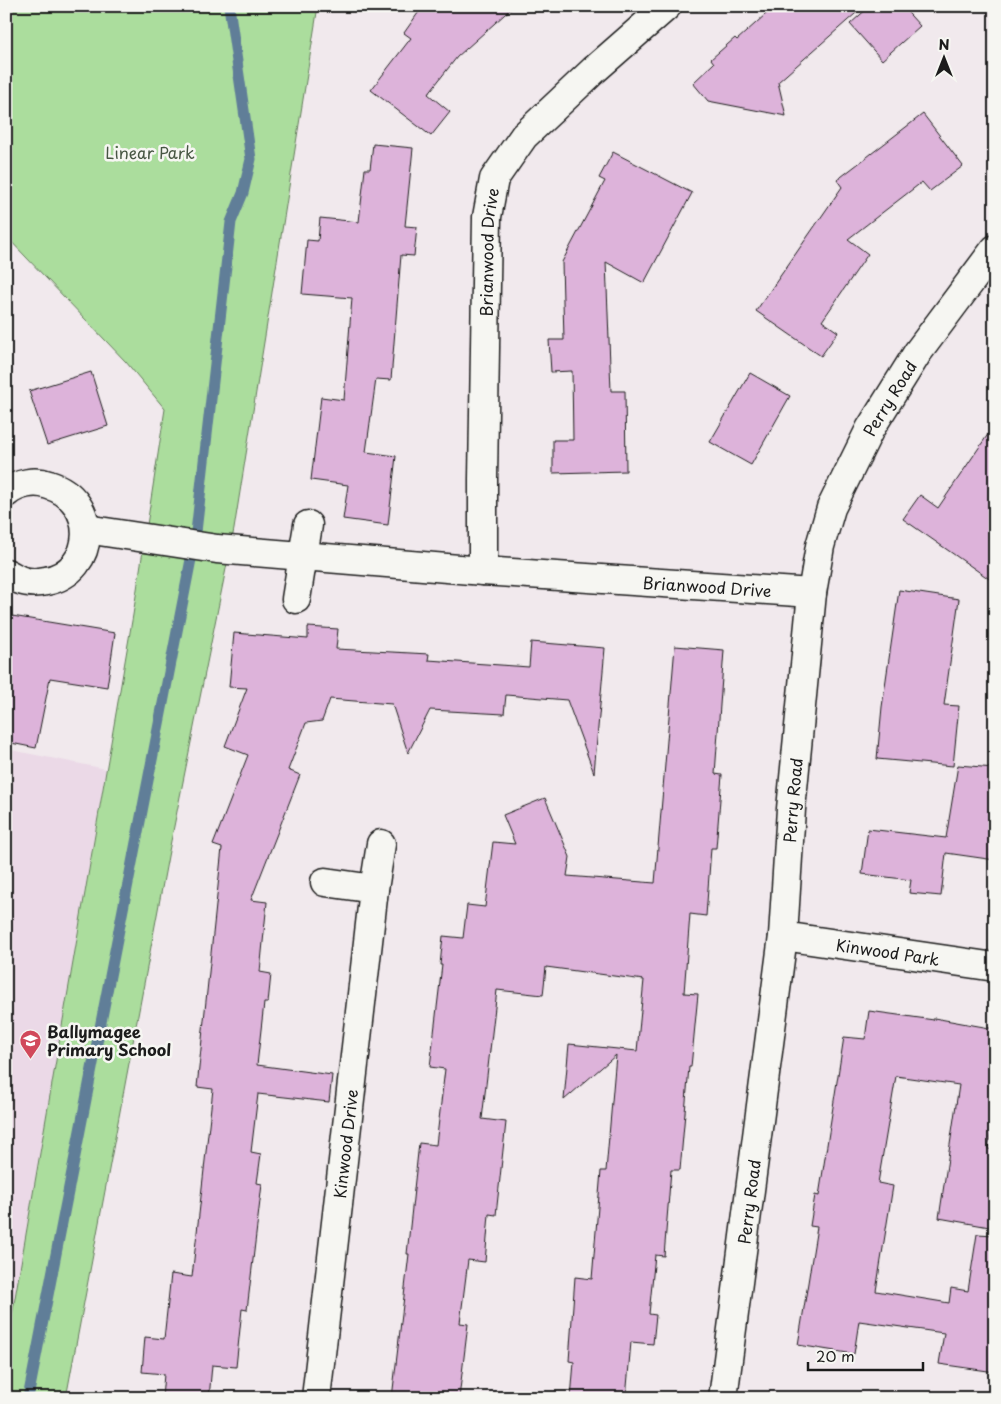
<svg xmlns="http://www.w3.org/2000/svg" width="1001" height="1404" viewBox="0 0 1001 1404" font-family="'Playpen Sans',sans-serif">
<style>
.built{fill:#ebd9e7}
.green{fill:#abdd9d;stroke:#647c5c}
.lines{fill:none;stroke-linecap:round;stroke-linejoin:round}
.stream{stroke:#607e98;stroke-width:11}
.building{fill:#ddb3da;stroke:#1c1c1c}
.minor-casing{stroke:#1c1c1c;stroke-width:31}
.minor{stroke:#f6f6f2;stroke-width:28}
.labels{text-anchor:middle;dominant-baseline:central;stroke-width:5;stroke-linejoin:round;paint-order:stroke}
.park-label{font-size:16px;fill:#475643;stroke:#f6f6f2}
.street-label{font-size:16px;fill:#1c1c1c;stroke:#f6f6f2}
.poi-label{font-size:16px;font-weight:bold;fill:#1c1c1c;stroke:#f6f6f2;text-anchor:start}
</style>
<rect width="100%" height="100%" fill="#f1e9ed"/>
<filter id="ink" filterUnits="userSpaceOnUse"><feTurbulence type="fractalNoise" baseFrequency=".02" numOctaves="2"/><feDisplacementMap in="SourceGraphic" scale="10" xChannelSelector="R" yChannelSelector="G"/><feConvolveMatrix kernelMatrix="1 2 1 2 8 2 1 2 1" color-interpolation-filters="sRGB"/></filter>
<g filter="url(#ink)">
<polygon class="built" points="6,749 106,769 6,1350"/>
<polygon class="green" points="6,6 318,6 234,529 169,851 66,1398 6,1398 6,1350 133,615 165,409 126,362 6,236"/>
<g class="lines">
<g class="stream">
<polyline points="196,532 231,222 243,193 251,159 229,6"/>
<polyline points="28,1398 192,554"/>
</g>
</g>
<g class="building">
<polygon points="423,6 514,6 457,57 428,94 450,112 431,136 371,90 411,38 404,33"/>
<polygon points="775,6 864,6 778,82 786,116 708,101 693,83 714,63 711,59 735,38 737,40"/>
<polygon points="870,6 902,6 920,26 882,60 850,24"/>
<polygon points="923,114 963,166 930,191 922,182 848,239 868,254 822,321 838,332 821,356 756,311 842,187 837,180"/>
<polygon points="373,144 413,148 405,226 417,227 414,256 401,255 391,380 376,379 366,452 396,456 388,525 343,519 348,485 311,480 321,397 344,400 352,298 302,294 307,240 318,241 320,218 359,222 365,169 370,169"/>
<polygon points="613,152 692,193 644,283 606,262 611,391 625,391 626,471 553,473 553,440 573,440 572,371 551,372 549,340 564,340 562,262 605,181 599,178"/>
<polygon points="91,372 108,426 47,445 29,391"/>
<polygon points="750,373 790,396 751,465 710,442"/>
<polygon points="995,424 995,583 903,519 920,495 938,508"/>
<polygon points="899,590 959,599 944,705 959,706 953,766 877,759 882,707"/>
<polygon points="6,615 115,633 107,687 50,678 36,748 6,742"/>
<polygon points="308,627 338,629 336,649 429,654 428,660 529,667 531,642 605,648 594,773 567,700 506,695 504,714 430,710 408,753 392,704 330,699 322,721 306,723 288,770 300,775 251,900 267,902 260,972 271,974 268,1003 264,1003 257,1065 332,1075 329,1102 258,1094 251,1152 261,1154 257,1183 262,1184 247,1310 242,1309 236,1367 212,1365 209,1398 162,1398 164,1374 142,1372 145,1337 164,1339 171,1274 192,1277 213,1089 197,1087 222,848 213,845 248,755 225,746 247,688 229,687 234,633 308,639"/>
<polygon points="675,646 724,650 715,774 722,775 716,848 711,848 706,916 690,914 684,993 698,994 691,1067 689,1067 680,1170 671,1170 664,1256 655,1255 649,1314 656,1315 653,1344 631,1342 626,1398 571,1398 574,1362 569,1361 575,1277 592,1279 601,1171 606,1171 616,1055 564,1100 569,1044 637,1051 644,980 546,967 543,995 497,990 482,1119 506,1122 496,1215 489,1214 485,1262 468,1260 460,1323 468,1324 459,1398 392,1398 409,1254 407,1254 419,1143 436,1145 445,1069 430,1067 442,965 440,965 443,936 463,938 467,905 485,907 493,842 515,844 503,815 545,798 570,857 567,876 655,883"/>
<polygon points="958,765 994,768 989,824 995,824 995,860 946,853 941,896 909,893 911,880 862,874 868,829 946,838"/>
<polygon points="869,1011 934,1020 934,1018 995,1029 995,1105 988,1149 995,1150 995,1228 939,1218 959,1085 896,1076 878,1183 893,1186 876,1291 949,1303 951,1288 968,1291 977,1234 995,1235 995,1372 939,1364 944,1333 859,1321 854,1354 798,1345 817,1227 810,1226 815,1195 819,1196 844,1037 865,1039"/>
</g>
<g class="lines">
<defs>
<g id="minor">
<path d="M6,493C18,483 35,480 49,485C99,500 98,571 46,581C37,583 28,583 20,580C15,578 11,575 6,573"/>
<path id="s1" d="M86,529L217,549L483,571L812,593"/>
<path id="s2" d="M483,571V479L487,217L494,179L524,136L594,70L667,6"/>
<polyline points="296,599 308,525"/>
<polyline points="325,882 374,889"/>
<path id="s3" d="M783,936L995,967"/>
<path id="s4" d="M316,1398L374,889L381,844"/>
<path id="s5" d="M723,1398L783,936L791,809L812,593L820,546L831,508L870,429L918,352L995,249"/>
</g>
</defs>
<use href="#minor" class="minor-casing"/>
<use href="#minor" class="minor"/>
</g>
</g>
<defs>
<symbol id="school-pin" viewBox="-11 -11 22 30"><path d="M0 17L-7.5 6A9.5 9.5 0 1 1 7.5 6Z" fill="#d1495b" stroke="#f6f6f2"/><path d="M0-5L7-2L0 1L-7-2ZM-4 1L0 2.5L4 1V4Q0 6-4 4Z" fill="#fff"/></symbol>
</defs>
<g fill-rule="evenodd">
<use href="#school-pin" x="18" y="1028" width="25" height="34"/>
</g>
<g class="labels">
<g class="park-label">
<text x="150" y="152">Linear Park</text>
</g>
<g class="street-label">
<text stroke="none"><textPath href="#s2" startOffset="319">Brianwood Drive</textPath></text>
<text stroke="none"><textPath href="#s5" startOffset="1022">Perry Road</textPath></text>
<text stroke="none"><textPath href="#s1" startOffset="624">Brianwood Drive</textPath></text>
<text stroke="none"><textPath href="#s5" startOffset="602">Perry Road</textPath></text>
<text stroke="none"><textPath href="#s3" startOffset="106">Kinwood Park</textPath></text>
<text stroke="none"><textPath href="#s4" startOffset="256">Kinwood Drive</textPath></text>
<text stroke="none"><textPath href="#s5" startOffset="198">Perry Road</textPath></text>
</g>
<g class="poi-label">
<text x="47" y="1031">Ballymagee<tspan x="47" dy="18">Primary School</tspan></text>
</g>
</g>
<rect width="1001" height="1404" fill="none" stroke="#f6f6f2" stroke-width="25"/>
<rect x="12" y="12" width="976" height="1379" fill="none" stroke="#1c1c1c" stroke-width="2" filter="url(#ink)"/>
<g transform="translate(944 58)" stroke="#f6f6f2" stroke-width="4" paint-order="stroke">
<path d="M0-4L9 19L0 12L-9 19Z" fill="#1c1c1c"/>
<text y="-8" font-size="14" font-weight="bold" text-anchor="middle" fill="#1c1c1c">N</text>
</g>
<path d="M808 1362v8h115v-8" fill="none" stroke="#1c1c1c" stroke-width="2.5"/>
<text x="816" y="1362" font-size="15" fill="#1c1c1c" stroke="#f6f6f2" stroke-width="4" paint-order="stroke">20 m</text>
</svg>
